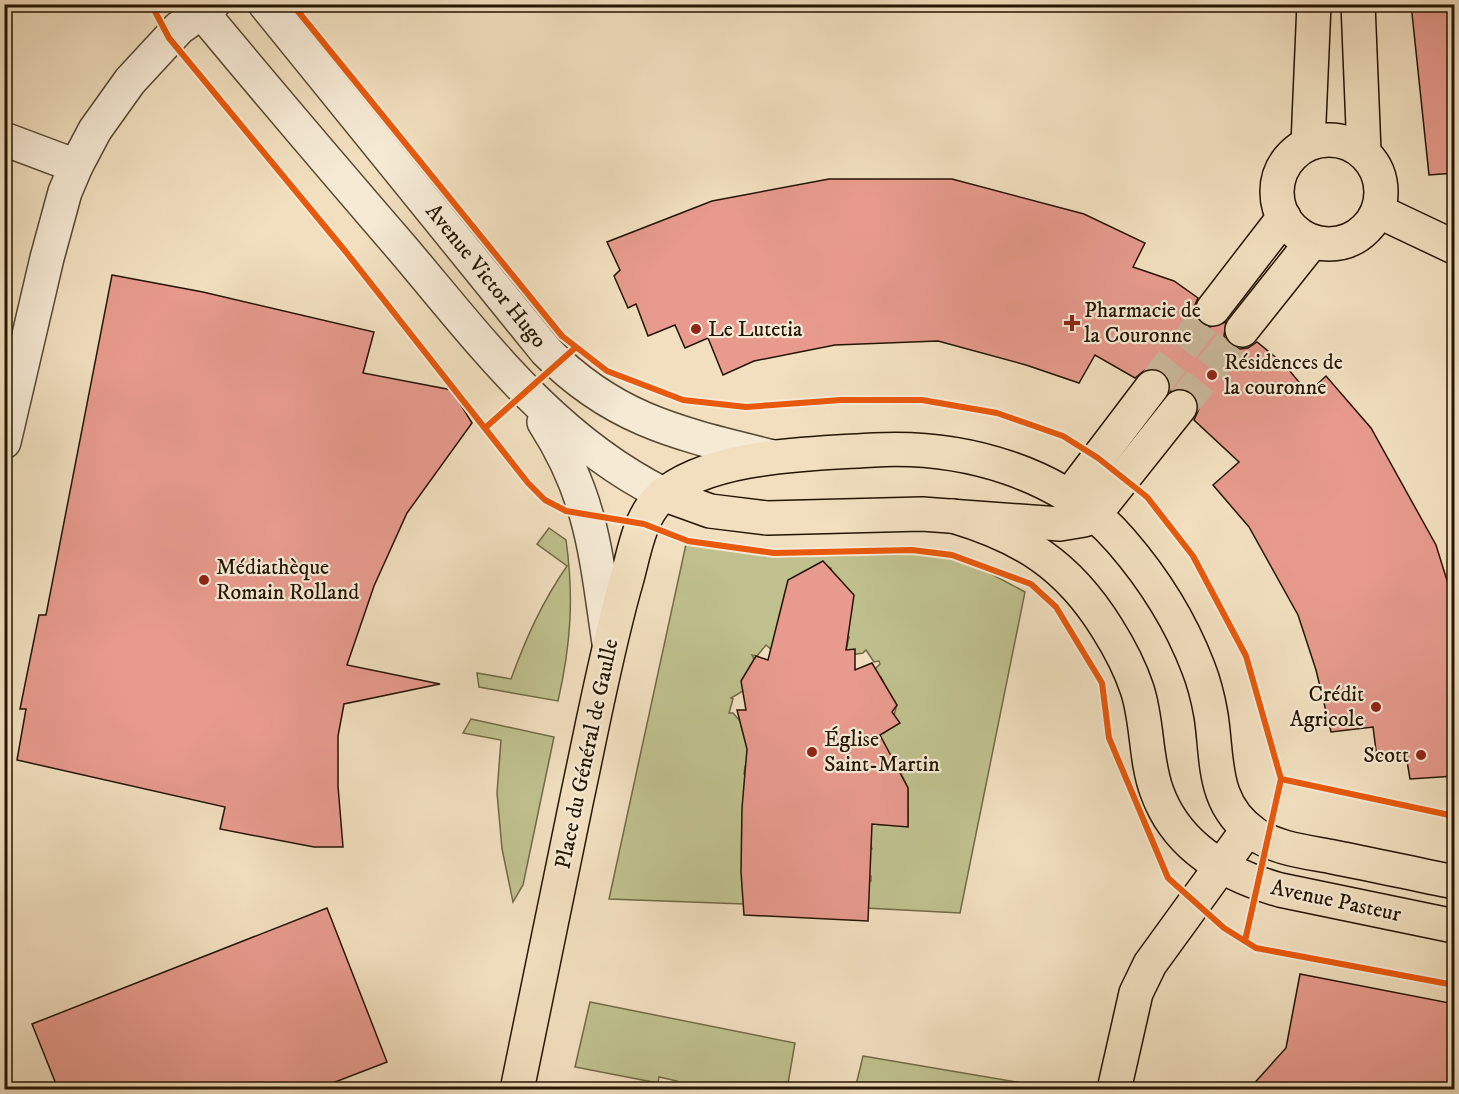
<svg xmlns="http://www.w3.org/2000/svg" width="1459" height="1094" viewBox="0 0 1459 1094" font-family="'IM FELL DW Pica',serif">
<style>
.green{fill:#bfc08e;stroke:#726a47;stroke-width:1.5}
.building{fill:#e79a8d;stroke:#241500;stroke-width:1.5}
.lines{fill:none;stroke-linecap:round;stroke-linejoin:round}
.major-tunnel{stroke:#c8b799;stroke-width:33;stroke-dasharray:33 16;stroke-linecap:butt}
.minor-casing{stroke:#574830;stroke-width:36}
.major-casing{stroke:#241500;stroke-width:36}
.minor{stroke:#f6ead5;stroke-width:33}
.major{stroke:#f1dfbf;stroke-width:33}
.cycleway-casing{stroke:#f6ead5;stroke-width:10}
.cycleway{stroke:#e8590c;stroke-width:6}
.poi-dot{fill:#8f2418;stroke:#f6ead5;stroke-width:2}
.labels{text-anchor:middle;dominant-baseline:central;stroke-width:4.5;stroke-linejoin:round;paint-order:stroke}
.street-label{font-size:22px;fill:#241500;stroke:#f6ead5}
.poi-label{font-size:22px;fill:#241500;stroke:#f6ead5;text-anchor:start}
</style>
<rect width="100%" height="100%" fill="#f1dfbf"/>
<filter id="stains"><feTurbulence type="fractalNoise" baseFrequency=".00333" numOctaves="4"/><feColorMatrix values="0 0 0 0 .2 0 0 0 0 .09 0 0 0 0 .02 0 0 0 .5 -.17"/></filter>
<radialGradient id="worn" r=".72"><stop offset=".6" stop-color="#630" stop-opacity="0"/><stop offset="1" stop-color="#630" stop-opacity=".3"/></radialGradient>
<g class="green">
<path d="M549,528L566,540C574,597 571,644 558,701L479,687L477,673L511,679C526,638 542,602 567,566L537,544Z"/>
<path d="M686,544L774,557L917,554L954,559L982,569L1025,592L960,913L865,908L866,881H871V876L867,875L869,850L872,849L870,843L871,824L908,826V788L899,769L874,768L875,736L881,731L884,733C895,725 893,715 897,705L892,702L881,677H878L874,670L880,664L879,661L874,662L866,650L863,653L845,656L849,637L847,636L831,568L828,567L785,592L773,651L766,645L757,656L752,655L754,659L743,691L731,698L733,699L729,713H733L740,721L743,733L750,734L748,766H745L744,774H748L744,904L609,899Z"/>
<polygon points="471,719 554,737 523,885 513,902 502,849 497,793 501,740 463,733"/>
<polygon points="590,1002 795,1043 787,1089 682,1089 676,1088 677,1081 659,1077 658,1083 575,1067"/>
<polygon points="863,1056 1058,1089 855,1089"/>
</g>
<g class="building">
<polygon points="1411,4 1455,4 1455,173 1429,175"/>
<polygon points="829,179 952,179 1084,214 1145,243 1133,267 1174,281 1198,298 1194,307 1196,317 1201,323 1210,327 1226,322 1224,336 1231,345 1240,349 1248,348 1257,342 1284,364 1308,393 1326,376 1371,428 1436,545 1455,606 1455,776 1410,779 1406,755 1377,758 1373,727 1331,732 1316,670 1298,615 1249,527 1213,485 1239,462 1194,420 1199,409 1198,401 1192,393 1182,388 1170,392 1169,380 1163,372 1154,368 1145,370 1135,378 1095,355 1079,383 1026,365 938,341 835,345 754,361 723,375 708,338 685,348 675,325 648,336 636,304 628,308 614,276 620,270 607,242 712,201"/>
<polygon points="112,275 203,292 374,332 363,373 452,390 472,423 407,513 374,586 347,665 440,684 344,704 338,736 338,786 343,847 314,847 220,829 225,807 17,760 26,709 20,709 39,615 46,615"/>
<polygon points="823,561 854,595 846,650 855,649 855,670 872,663 897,705 892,712 900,723 880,735 908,788 908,827 872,824 868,921 744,915 741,872 742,808 747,749 737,710 746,710 741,681 756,656 768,660 788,580"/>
<polygon points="327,908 387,1062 317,1089 58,1089 32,1024"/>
<polygon points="1300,974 1455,1004 1455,1089 1249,1089 1286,1048"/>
</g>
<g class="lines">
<g class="major-tunnel">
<polyline points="1152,387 1213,309"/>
<polyline points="1180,407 1242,330"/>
</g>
<defs>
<g id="minor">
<path d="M195,4C263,86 332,167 401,247C480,340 551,438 663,494"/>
<path d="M265,4L546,351C615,421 681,434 773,457"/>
<polyline points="4,139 76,166"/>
<path d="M544,422C593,498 596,557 609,643"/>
<polyline points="4,442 47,258 65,192 76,166 95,130 130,81 179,28 213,4"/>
</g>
<g id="major">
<polyline points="1358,4 1364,152"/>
<circle cx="1329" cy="192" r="52"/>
<polyline points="1308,144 1314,4"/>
<polyline points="1378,211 1454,247"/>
<polyline points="1213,309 1284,217"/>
<polyline points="1242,330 1312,242"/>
<polyline points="663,494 710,511 767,518 922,514 1060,524 1084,520 1095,514 1180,407"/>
<polyline points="1070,495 1152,387"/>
<path d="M953,516C1023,537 1068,565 1107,628C1119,647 1130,668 1137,689C1148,722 1145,760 1157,792C1177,847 1226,875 1280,890L1454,926"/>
<path d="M517,1090C537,993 557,895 577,798C592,728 605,658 624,589C633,561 637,519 660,498C707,454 813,454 874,450C962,445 1062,472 1121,541C1154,579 1180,620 1198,667C1204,682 1208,698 1211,715C1218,759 1211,804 1255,834C1277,849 1307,852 1333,857C1374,865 1414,874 1454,882"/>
<polyline points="1114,1090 1136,993 1150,964 1248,829"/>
</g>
</defs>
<use href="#minor" class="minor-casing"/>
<use href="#major" class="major-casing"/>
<use href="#minor" class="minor"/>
<use href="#major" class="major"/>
<defs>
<g id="cycleway">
<polyline points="151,4 169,38 346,252 528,483 545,500 566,511 644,524 688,541 774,553 912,550 952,555 1031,584 1056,607 1102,683 1109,738 1168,878 1224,928 1256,948 1454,985"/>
<polyline points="292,4 562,336 607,371 683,400 746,407 841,400 922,400 997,413 1063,436 1098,458 1147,497 1193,556 1246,656 1281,779 1454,816"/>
<polyline points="485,428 575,348"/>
<polyline points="1245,941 1281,779"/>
</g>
</defs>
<use href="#cycleway" class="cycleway-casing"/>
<use href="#cycleway" class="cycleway"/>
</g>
<g class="poi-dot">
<path d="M1069 314h6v6h6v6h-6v6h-6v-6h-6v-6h6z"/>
<circle cx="696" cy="329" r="6"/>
<circle cx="1212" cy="375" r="6"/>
<circle cx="204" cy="580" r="6"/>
<circle cx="1376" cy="707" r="6"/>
<circle cx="812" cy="752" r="6"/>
<circle cx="1421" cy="755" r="6"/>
</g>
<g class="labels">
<g class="street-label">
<text transform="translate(486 276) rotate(51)">Avenue Victor Hugo</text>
<text transform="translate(587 754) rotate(-78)">Place du Général de Gaulle</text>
<text transform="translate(1336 901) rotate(12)">Avenue Pasteur</text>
</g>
<g class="poi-label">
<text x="1084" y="310">Pharmacie de<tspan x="1084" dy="25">la Couronne</tspan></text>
<text x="708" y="329">Le Lutetia</text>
<text x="1224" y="362">Résidences de<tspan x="1224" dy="25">la couronne</tspan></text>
<text x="216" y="567">Médiathèque<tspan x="216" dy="25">Romain Rolland</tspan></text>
<text x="1364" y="694" text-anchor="end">Crédit<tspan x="1364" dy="25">Agricole</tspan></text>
<text x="824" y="739">Église<tspan x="824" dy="25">Saint-Martin</tspan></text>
<text x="1409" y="755" text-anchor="end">Scott</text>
</g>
</g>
<rect width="1459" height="1094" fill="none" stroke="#f1dfbf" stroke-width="24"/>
<rect x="6" y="6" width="1447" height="1082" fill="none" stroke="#241500" stroke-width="3"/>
<rect x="12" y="12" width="1435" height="1070" fill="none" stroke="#241500" stroke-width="1.5"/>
<rect width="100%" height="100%" filter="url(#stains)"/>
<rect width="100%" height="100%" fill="url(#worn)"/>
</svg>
